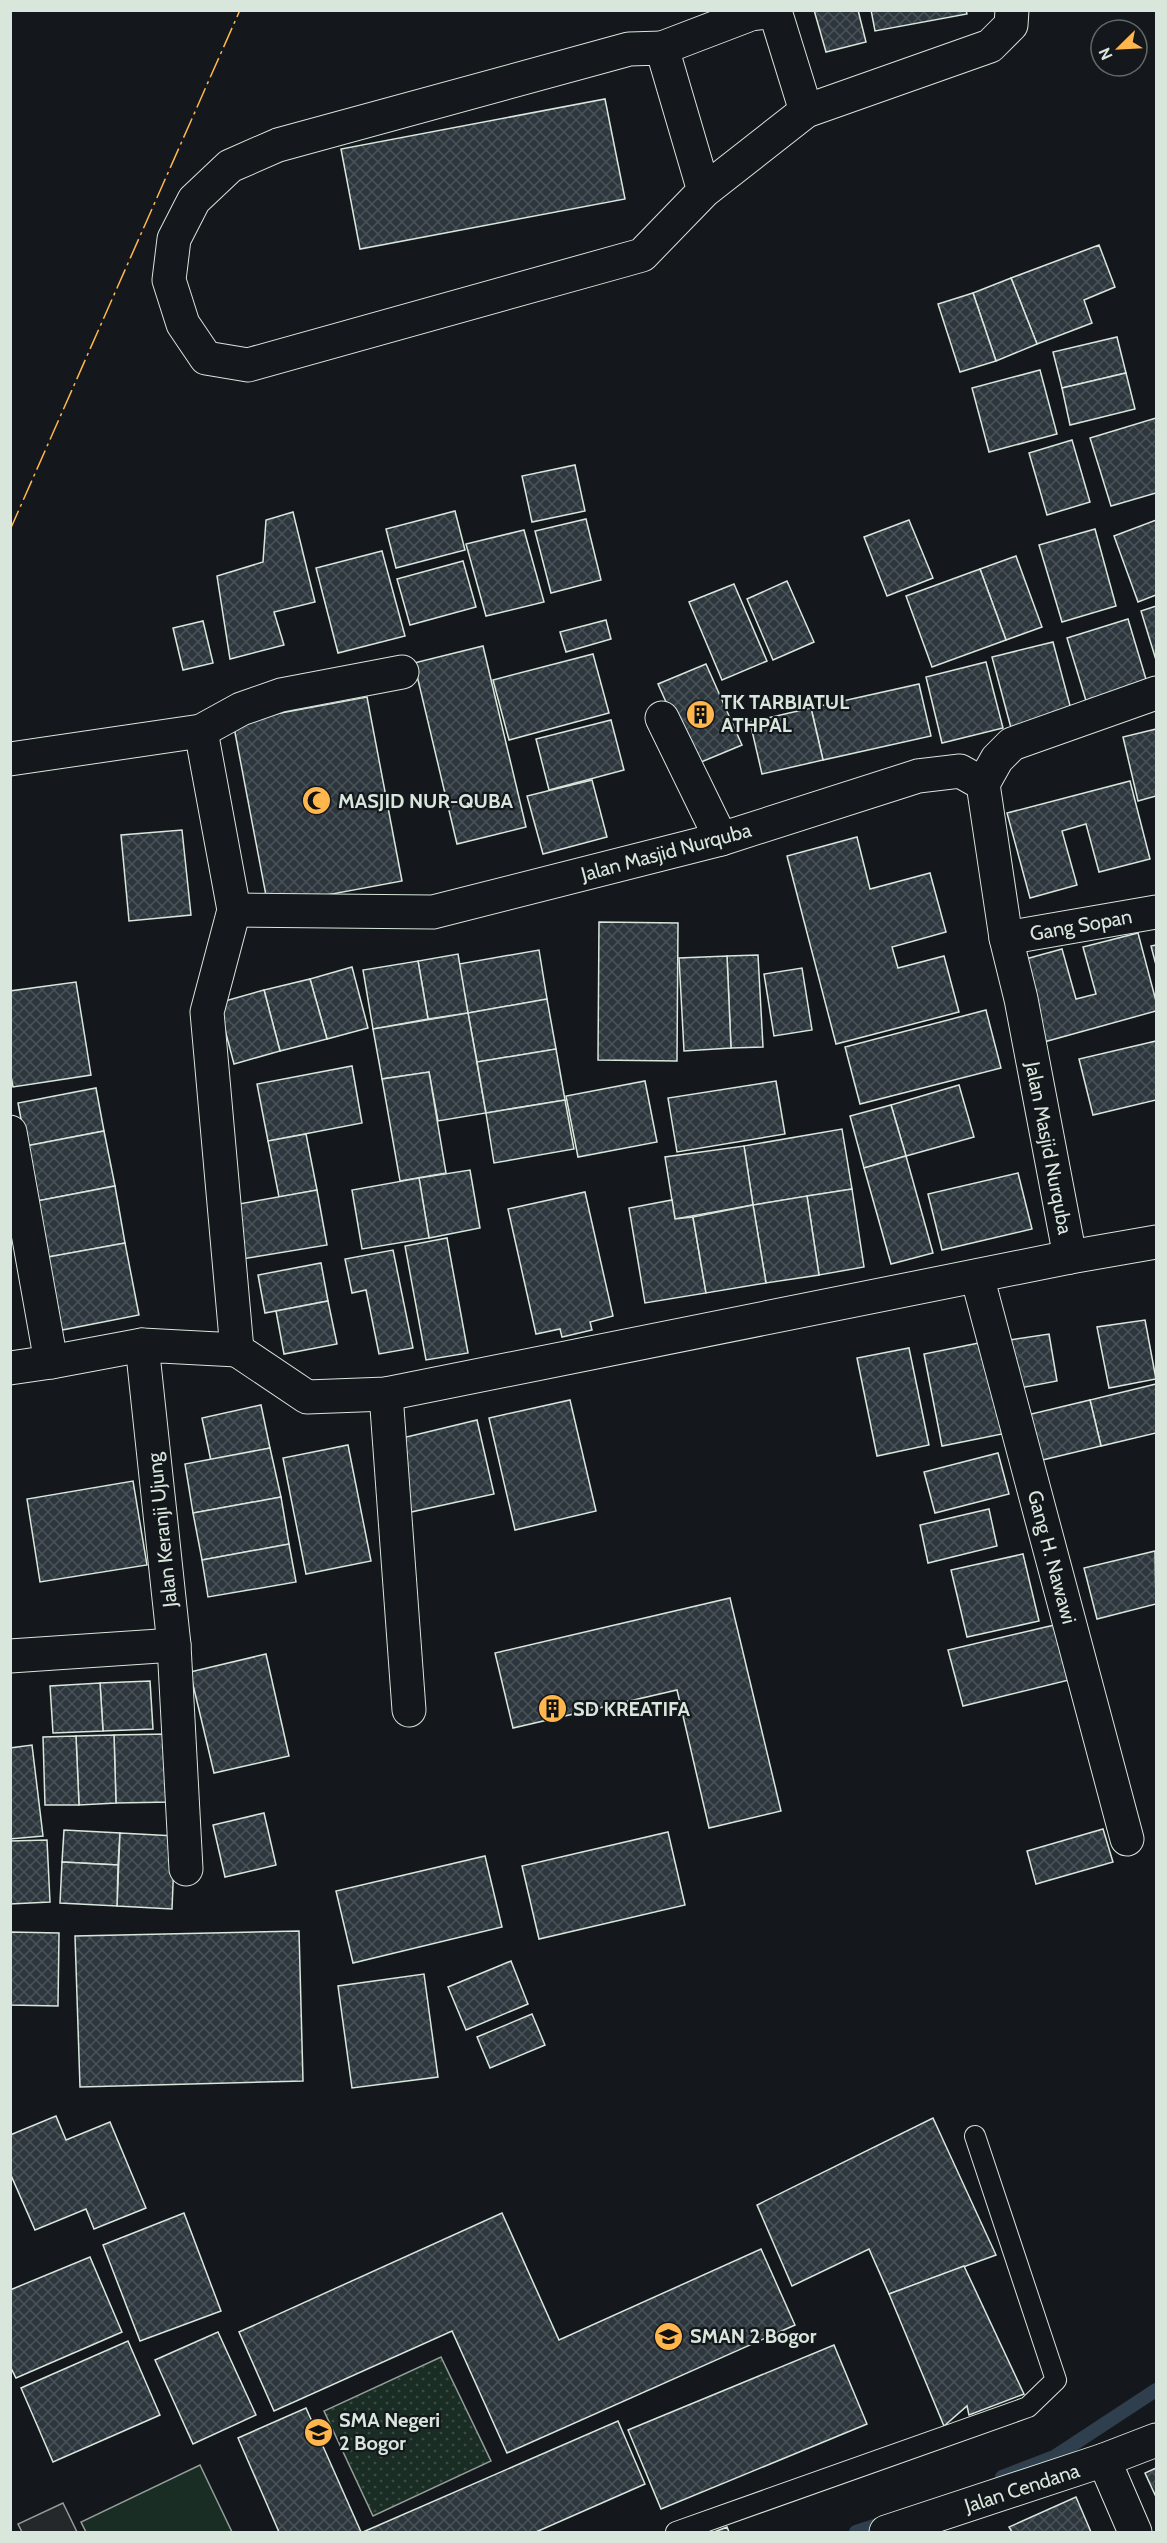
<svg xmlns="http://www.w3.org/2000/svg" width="1167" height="2543" viewBox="0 0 1167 2543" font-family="Cabin,sans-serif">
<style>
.grass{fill:url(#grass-dots);stroke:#939e99;stroke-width:1.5}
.pitch{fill:#1a2d24;stroke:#939e99;stroke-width:1.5}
.parking{fill:#24282b;stroke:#939e99;stroke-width:1.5}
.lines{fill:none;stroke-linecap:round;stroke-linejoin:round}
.stream{stroke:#2f3f4d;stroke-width:14}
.building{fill:url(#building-cross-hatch);stroke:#d8e6dc;stroke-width:1.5}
.service-casing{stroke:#d8e6dc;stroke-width:22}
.minor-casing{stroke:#d8e6dc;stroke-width:35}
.service{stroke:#14181c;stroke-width:20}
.minor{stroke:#14181c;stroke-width:33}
.power{stroke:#ffb74d;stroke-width:1.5;stroke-dasharray:21 4.5 3 4.5;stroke-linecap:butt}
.labels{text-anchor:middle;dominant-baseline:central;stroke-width:4.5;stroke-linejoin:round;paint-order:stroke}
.poi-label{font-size:20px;font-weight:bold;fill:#d8e6dc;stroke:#14181c;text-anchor:start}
.street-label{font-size:20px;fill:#d8e6dc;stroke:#14181c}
</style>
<defs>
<pattern id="grass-dots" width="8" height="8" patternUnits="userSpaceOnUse" patternTransform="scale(1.5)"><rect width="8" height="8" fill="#1a2d24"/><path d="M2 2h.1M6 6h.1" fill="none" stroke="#3b4b43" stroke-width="1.8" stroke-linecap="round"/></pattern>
<pattern id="building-cross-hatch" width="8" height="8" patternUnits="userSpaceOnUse" patternTransform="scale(1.5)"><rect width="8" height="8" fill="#2c363c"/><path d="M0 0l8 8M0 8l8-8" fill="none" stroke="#4a5358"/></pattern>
</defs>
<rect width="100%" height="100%" fill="#14181c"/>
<polygon class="grass" points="441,2357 491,2461 373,2516 324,2411"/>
<polygon class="pitch" points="200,2465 232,2532 86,2532 81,2522"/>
<polygon class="parking" points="63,2503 77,2532 22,2532 18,2524"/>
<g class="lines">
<g class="stream">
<polyline points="1002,2477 1054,2457 1156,2390"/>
<polyline points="856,2532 887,2522"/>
</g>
</g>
<g class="building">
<polygon points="814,10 858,10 866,42 826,52"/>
<polygon points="871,10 966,10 967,14 875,31"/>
<polygon points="605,99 625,199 360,249 341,149"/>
<polygon points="1099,245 1115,287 1084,300 1092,323 1037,344 1011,278"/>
<polygon points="1011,278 1037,344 996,361 973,293"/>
<polygon points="973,293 996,361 960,372 938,304"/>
<polygon points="1117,337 1126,373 1062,388 1053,352"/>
<polygon points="1040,370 1057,434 989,452 972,388"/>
<polygon points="1126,373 1135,409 1070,425 1062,388"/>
<polygon points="1156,418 1156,493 1111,506 1090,438"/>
<polygon points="1072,440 1090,502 1047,515 1029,453"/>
<polygon points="575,465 585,511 532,522 522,476"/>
<polygon points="455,511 465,550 396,568 386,529"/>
<polygon points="293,512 315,602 274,612 284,645 230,659 217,576 263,562 266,520"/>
<polygon points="586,519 601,580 551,593 535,531"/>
<polygon points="909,520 933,578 887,596 864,537"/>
<polygon points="1156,520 1156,595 1138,602 1114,536"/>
<polygon points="1095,529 1116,606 1062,622 1039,545"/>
<polygon points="524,530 544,602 486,616 466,544"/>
<polygon points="382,551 405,636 338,653 316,568"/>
<polygon points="1016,556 1042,627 1006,640 980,569"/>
<polygon points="463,561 476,607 410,625 397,579"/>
<polygon points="980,569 1006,640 932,667 906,596"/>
<polygon points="787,581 814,642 773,660 747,599"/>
<polygon points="734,584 767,661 722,680 689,602"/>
<polygon points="1156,606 1156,660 1141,611"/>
<polygon points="1128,619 1148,686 1087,704 1067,638"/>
<polygon points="606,620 611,639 566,652 560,632"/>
<polygon points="203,621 213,663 183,670 173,628"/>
<polygon points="1053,642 1072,713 1011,728 992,657"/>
<polygon points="483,646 526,827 457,844 414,663"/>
<polygon points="593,654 609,713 509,740 493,680"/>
<polygon points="986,662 1003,728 942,743 926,677"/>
<polygon points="706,664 742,745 694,765 658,684"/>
<polygon points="919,684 931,736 823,760 811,708"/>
<polygon points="367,697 402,881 268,906 233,722"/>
<polygon points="811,708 823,760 762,774 750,722"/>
<polygon points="611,720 624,770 549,790 536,739"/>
<polygon points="1156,729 1156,796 1138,801 1123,737"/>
<polygon points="592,780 607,837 543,854 527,796"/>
<polygon points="1130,781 1150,859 1099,872 1086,824 1062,831 1077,885 1030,898 1007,813"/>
<polygon points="182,830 191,915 129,921 121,835"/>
<polygon points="857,837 870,889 930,873 946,932 892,947 898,968 944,956 959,1012 836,1044 787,856"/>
<polygon points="599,922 678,923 677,1061 598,1060"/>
<polygon points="1138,933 1156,1001 1156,1011 1044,1042 1022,960 1062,949 1076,999 1096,994 1083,947"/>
<polygon points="1156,945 1156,965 1151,946"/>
<polygon points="539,950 547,999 468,1013 459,964"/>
<polygon points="458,954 468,1013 428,1019 418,961"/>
<polygon points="758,955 763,1047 731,1048 727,956"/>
<polygon points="727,956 731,1048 684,1051 679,958"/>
<polygon points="418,961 428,1019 373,1029 363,970"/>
<polygon points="352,967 368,1028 327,1039 310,979"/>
<polygon points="802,968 812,1030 774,1036 764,974"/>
<polygon points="310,979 327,1039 280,1051 264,990"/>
<polygon points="76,982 91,1075 13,1087 10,1071 10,991"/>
<polygon points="264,990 280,1051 234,1064 218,1003"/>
<polygon points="547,999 556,1049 477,1062 468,1013"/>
<polygon points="986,1010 1001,1068 860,1104 845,1047"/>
<polygon points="468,1013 486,1113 438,1121 429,1072 382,1079 373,1029"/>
<polygon points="1156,1041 1156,1100 1093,1115 1079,1059"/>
<polygon points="556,1049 565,1100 486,1113 477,1062"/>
<polygon points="352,1066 362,1123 268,1141 257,1084"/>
<polygon points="429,1072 446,1173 400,1181 382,1079"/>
<polygon points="645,1081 657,1142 578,1157 566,1096"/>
<polygon points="776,1081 785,1134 677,1152 668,1098"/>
<polygon points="959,1085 974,1137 906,1156 891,1105"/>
<polygon points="96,1088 104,1131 26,1146 18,1103"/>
<polygon points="565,1100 574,1149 494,1163 486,1113"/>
<polygon points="891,1105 906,1156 864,1168 850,1116"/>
<polygon points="842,1129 852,1189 753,1205 744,1146"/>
<polygon points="104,1131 115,1186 37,1201 26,1146"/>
<polygon points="306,1134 317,1190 279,1197 268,1141"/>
<polygon points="744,1146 753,1205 675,1219 665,1157"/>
<polygon points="906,1156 933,1253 891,1264 864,1168"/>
<polygon points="470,1170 480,1228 429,1238 419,1178"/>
<polygon points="1018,1173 1032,1229 942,1250 928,1194"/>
<polygon points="419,1178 429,1238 362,1249 352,1190"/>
<polygon points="115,1186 125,1243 48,1257 37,1201"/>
<polygon points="852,1189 864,1267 819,1275 807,1196"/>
<polygon points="317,1190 327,1245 242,1259 233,1205"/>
<polygon points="585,1192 613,1316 590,1322 592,1330 562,1337 560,1329 536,1334 508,1209"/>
<polygon points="807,1196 819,1275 766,1283 753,1205"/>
<polygon points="672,1200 675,1219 693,1217 706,1293 645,1303 629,1208"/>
<polygon points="753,1205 766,1283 706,1293 693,1217"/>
<polygon points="447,1238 468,1353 426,1360 405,1246"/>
<polygon points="125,1243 139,1315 62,1330 48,1257"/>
<polygon points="393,1250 413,1348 379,1354 366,1290 352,1293 345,1259"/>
<polygon points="321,1263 328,1301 265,1313 258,1275"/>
<polygon points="328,1301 337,1344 284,1354 276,1311"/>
<polygon points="1145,1320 1156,1379 1109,1388 1097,1327"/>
<polygon points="1049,1334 1057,1381 1015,1389 1010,1340"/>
<polygon points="984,1342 1002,1434 942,1446 924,1354"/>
<polygon points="909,1348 929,1445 877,1456 857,1358"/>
<polygon points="1156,1384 1156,1433 1101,1446 1090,1400"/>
<polygon points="570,1400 596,1511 515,1530 489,1418"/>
<polygon points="1090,1400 1101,1446 1034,1462 1023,1416"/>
<polygon points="261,1405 270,1448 211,1461 202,1418"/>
<polygon points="477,1420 494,1494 411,1512 394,1440"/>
<polygon points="348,1445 371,1561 306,1574 283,1458"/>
<polygon points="270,1448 281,1497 193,1513 185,1464"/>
<polygon points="998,1453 1009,1494 935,1513 924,1472"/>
<polygon points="133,1481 147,1565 40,1582 27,1499"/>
<polygon points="281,1497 289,1544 202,1560 193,1513"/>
<polygon points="989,1509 997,1546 928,1563 920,1525"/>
<polygon points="289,1544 296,1582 208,1597 202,1560"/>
<polygon points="1155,1551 1156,1604 1097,1619 1084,1568"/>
<polygon points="1023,1554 1039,1621 967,1637 951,1570"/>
<polygon points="730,1598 781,1811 709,1828 677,1690 513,1728 495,1653"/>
<polygon points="1063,1623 1077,1678 963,1706 948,1650"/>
<polygon points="266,1654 289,1756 214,1773 190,1672"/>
<polygon points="150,1681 153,1729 103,1731 100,1683"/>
<polygon points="100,1683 103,1731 53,1733 50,1686"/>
<polygon points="168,1734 171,1802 116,1803 114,1735"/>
<polygon points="114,1735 116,1803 79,1805 76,1736"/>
<polygon points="76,1736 79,1805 45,1805 43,1737"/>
<polygon points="32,1745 43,1836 10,1839 10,1748"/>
<polygon points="264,1813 276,1865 225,1877 213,1825"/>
<polygon points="1103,1829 1113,1862 1036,1884 1027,1851"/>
<polygon points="64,1830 120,1833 118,1865 62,1862"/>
<polygon points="668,1832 685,1905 539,1939 522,1866"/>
<polygon points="120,1833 175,1836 172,1909 117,1906"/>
<polygon points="47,1840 50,1902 10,1904 10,1841"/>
<polygon points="485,1856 502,1927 353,1963 336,1891"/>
<polygon points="62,1862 118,1865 117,1906 60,1903"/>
<polygon points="299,1931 303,2081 80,2087 75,1936"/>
<polygon points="10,1932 59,1933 58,2006 10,2005"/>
<polygon points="511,1961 528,2004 466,2030 448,1987"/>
<polygon points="424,1974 438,2077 352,2088 338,1986"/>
<polygon points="532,2014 545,2045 490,2068 477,2037"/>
<polygon points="56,2116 66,2140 110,2122 146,2208 94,2229 86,2209 35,2230 10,2173 10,2135"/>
<polygon points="933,2118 996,2255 889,2294 869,2249 792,2286 757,2205"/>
<polygon points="184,2213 221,2311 140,2341 103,2245"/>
<polygon points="502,2213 559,2340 761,2249 795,2325 507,2453 452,2331 274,2411 239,2332"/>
<polygon points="90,2257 122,2332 16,2378 10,2366 10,2290"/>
<polygon points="964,2266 1024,2394 969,2415 967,2406 944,2426 889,2294"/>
<polygon points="218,2332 256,2415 193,2444 155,2360"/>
<polygon points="128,2341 160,2415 53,2462 21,2388"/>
<polygon points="834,2345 867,2424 661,2509 628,2430"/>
<polygon points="306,2408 361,2532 279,2532 238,2438"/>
<polygon points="618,2421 645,2484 536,2532 363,2532"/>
<polygon points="1156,2468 1156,2497 1145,2473"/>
<polygon points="1076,2497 1091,2532 1012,2532 1009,2527"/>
<polygon points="727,2527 729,2532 714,2532"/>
</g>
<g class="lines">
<defs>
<polyline id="service" points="676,2532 1028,2407 1056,2380 975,2136"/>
<g id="minor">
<polyline points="662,48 751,14 775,11 806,111"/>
<polyline points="704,191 662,48 629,49 278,145 230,166 194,200 174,239 169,280 183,324 206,358 248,365 642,255 704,191 806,111 990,46 1011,25 1012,10"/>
<polyline points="662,718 721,839"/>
<polyline points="201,731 234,910 207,1012 237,1350"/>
<polyline points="10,759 201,731 241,709 281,695 402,672"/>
<polyline points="983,784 997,759 1012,744 1156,693"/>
<polyline points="234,910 433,912 721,839 918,776 960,771 983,784 1006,938 1021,999 1070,1257"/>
<polyline points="1006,938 1156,912"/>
<polyline points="10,1132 51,1362 10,1368"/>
<polyline points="977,1276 1127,1839"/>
<polyline points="237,1350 307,1397 386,1394 1070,1257 1156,1242"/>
<polyline points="51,1362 142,1345"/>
<polyline points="386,1394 409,1710"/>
<polyline points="174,1645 186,1869"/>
<polyline points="10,1656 174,1645 142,1345 237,1350"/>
<polyline points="1104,2460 1135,2532"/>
<polyline points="886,2532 1104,2460 1156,2440"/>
</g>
</defs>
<use href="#service" class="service-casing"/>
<use href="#minor" class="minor-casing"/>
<use href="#service" class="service"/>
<use href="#minor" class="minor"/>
<polyline class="power" points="10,530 240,10"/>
</g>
<defs>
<symbol id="building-disc" viewBox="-11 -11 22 22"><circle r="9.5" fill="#ffb74d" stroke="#14181c"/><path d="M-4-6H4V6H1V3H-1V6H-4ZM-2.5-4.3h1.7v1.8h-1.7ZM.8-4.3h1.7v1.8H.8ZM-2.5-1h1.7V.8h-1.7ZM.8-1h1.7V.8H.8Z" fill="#111"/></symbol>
<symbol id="mosque-disc" viewBox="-11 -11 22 22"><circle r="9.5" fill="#ffb74d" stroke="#14181c"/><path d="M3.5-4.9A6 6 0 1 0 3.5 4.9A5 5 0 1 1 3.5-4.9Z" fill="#111"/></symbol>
<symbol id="school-disc" viewBox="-11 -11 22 22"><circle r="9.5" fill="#ffb74d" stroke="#14181c"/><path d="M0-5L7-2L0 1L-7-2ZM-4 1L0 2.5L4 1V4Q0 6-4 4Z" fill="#111"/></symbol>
</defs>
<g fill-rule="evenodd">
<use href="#building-disc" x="684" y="698" width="33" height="33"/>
<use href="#mosque-disc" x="300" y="784" width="33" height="33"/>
<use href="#building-disc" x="536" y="1692" width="33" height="33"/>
<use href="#school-disc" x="652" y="2320" width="33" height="33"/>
<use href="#school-disc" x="302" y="2416" width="33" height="33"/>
</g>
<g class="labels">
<g class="poi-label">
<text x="721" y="702">TK TARBIATUL<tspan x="721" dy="23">ATHPAL</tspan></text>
<text x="338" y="801">MASJID NUR-QUBA</text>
<text x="573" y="1709">SD KREATIFA</text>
<text x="690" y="2336">SMAN 2 Bogor</text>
<text x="339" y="2420">SMA Negeri<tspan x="339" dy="23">2 Bogor</tspan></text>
</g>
<g class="street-label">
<text transform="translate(666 852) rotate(-15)">Jalan Masjid Nurquba</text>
<text transform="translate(1081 925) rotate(-10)">Gang Sopan</text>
<text transform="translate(1049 1148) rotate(79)">Jalan Masjid Nurquba</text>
<text transform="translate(162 1530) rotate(-96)">Jalan Keranji Ujung</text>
<text transform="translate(1052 1557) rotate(75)">Gang H. Nawawi</text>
<text transform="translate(1022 2488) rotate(-18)">Jalan Cendana</text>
</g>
</g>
<rect width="1167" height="2543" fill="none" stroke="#d8e6dc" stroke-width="24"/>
<g transform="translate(1119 48) rotate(246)"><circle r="28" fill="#14181c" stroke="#626a69" stroke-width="1.5"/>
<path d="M0-4.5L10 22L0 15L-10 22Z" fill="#ffb74d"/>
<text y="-9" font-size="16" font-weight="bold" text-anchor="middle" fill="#d8e6dc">N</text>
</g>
</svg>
